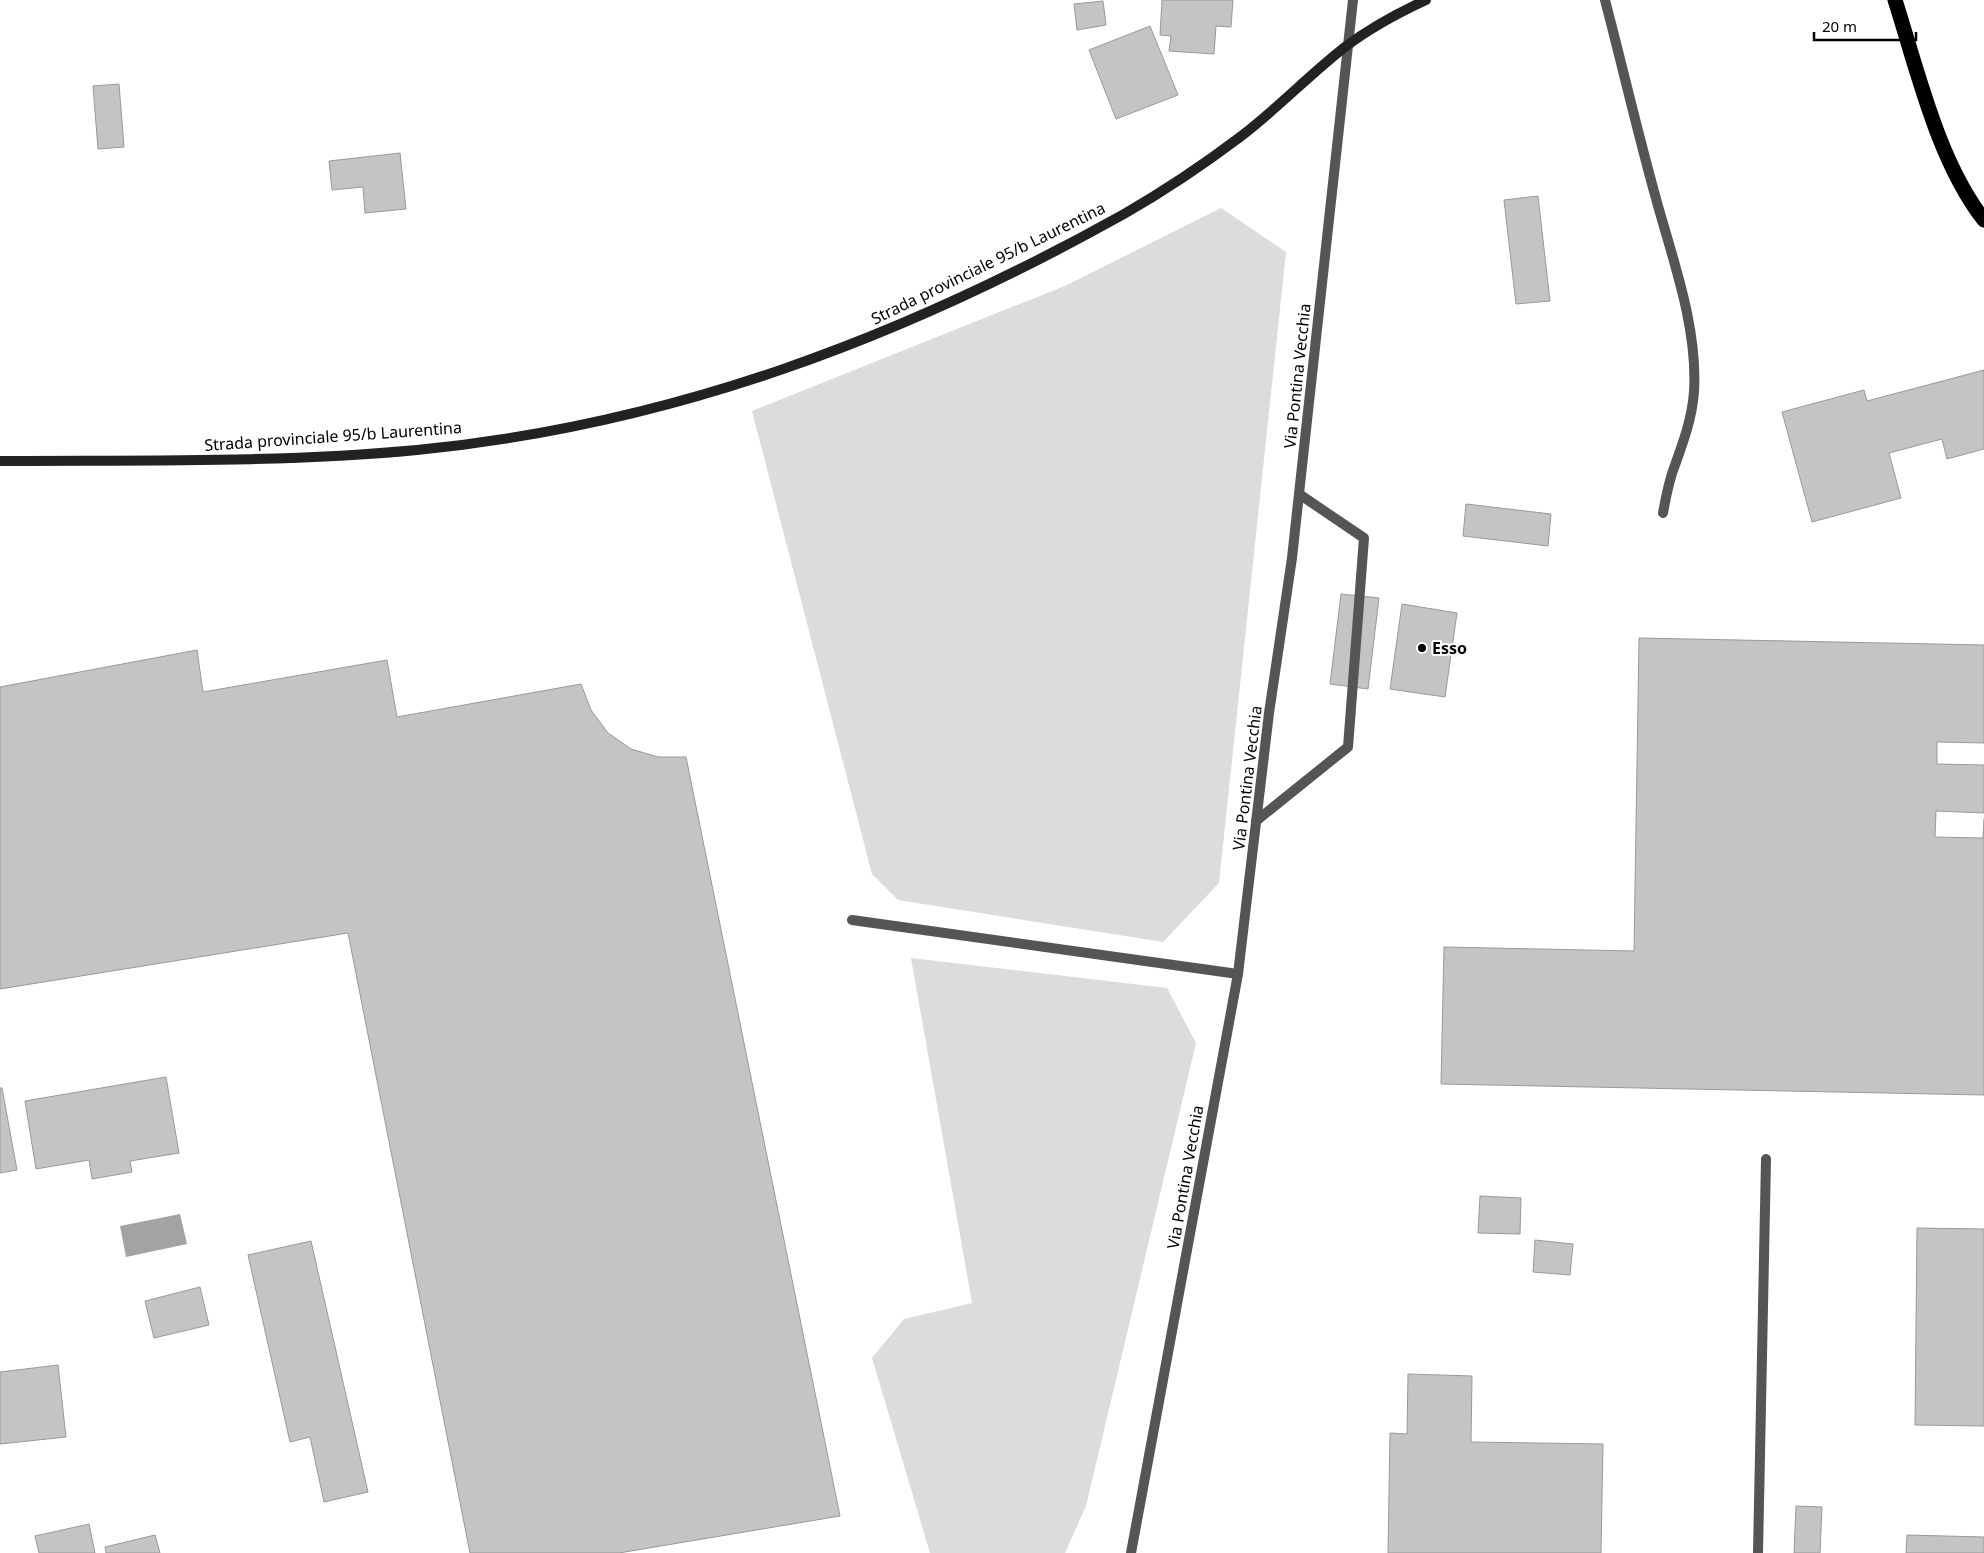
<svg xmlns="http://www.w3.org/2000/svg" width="1984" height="1553" viewBox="0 0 1984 1553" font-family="'Noto Sans',sans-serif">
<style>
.green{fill:#dcdcdc}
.water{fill:#a3a3a3}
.building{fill:#c4c4c4;stroke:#999}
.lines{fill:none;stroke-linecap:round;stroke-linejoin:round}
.lane{stroke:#555;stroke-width:10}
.street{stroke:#555;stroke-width:10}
.secondary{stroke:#222;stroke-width:10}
.highway{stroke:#000;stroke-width:15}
.poi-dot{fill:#000;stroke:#fff;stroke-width:2}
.labels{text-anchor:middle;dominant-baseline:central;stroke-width:4;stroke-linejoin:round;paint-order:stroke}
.street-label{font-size:16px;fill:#000;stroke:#fff}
.poi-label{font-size:16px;font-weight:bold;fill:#000;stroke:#fff;text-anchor:start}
</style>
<rect width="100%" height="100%" fill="#fff"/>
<g class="green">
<polygon points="1221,208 1286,252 1219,883 1163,942 898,900 872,874 752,411 1067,285"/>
<polygon points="911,958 1167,988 1196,1043 1086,1506 1065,1553 930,1553 872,1358 904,1319 972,1303"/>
</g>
<polygon class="water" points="180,1214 187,1244 126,1257 120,1226"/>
<g class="building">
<polygon points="1162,0 1233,0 1231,27 1216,26 1214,54 1169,51 1171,36 1160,35"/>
<polygon points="1103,1 1106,25 1077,30 1074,4"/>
<polygon points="1150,26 1178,95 1116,119 1089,50"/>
<polygon points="119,84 124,147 98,149 93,86"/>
<polygon points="400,153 406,209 365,213 363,187 332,190 329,161"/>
<polygon points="1538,196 1550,301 1516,304 1504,200"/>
<polygon points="1984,370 1984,449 1947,459 1942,439 1889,453 1901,498 1812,522 1782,412 1864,390 1867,401"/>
<polygon points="1466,504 1551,514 1548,546 1463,536"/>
<polygon points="1341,594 1379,598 1368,689 1330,684"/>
<polygon points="1402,604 1457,613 1445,697 1390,689"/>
<polygon points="1639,638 1984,645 1984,743 1937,742 1937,764 1984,765 1984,813 1936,811 1935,837 1983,838 1984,819 1984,1095 1441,1084 1444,947 1634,951"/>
<polygon points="197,650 203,692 387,660 397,717 581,684 591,710 608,733 631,749 658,757 686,757 840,1516 619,1553 470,1553 348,933 0,989 0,687"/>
<polygon points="166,1077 179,1153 130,1161 132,1172 92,1179 89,1160 36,1169 25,1101"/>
<polygon points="0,1088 2,1088 17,1170 0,1173"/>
<polygon points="1480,1196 1521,1198 1520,1234 1478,1233"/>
<polygon points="1917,1228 1984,1229 1984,1426 1915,1425"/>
<polygon points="1535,1240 1573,1244 1570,1275 1533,1272"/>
<polygon points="311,1241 368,1492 324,1502 310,1437 290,1442 248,1255"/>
<polygon points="200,1287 209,1325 154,1338 145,1301"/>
<polygon points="58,1365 66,1437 0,1444 0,1372"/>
<polygon points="1408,1374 1472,1376 1471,1442 1603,1444 1601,1553 1388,1553 1390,1433 1407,1434"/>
<polygon points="1796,1506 1822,1507 1820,1553 1794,1553"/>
<polygon points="89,1524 95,1553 39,1553 35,1536"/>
<polygon points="155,1535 160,1553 106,1553 105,1547"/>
<polygon points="1907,1535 1984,1537 1984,1553 1906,1553"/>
</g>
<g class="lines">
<g class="lane">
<path d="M1605,0C1622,65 1637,130 1655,195C1672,258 1698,326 1694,392C1692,418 1684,440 1675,465C1669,480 1666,496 1663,513"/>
<polyline points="1256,821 1348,747 1364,538 1299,494"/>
</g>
<g class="street">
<polyline points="852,920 1238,974"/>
<polyline points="1131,1553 1238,974 1269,713 1292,558 1353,0"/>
<polyline points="1758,1553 1766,1159"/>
</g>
<path class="secondary" d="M0,461C138,460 279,463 417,450C672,425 902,338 1124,214C1164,191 1203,165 1240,137C1277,109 1309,75 1345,47C1370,28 1398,13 1426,0"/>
<path class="highway" d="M1895,0C1918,72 1938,161 1984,220"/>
</g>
<circle class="poi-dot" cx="1422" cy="648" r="5"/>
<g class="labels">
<g class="street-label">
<text transform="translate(988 263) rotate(-26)">Strada provinciale 95/b Laurentina</text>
<text transform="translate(1297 376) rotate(-84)">Via Pontina Vecchia</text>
<text transform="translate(333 436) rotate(-4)">Strada provinciale 95/b Laurentina</text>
<text transform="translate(1247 778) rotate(-83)">Via Pontina Vecchia</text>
<text transform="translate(1185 1177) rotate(-80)">Via Pontina Vecchia</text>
</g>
<g class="poi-label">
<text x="1432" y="648">Esso</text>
</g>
</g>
<path d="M1814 32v8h102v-8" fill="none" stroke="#000000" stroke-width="2.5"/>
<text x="1822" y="32" font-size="15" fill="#000000" stroke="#ffffff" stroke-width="4" paint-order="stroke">20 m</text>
</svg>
